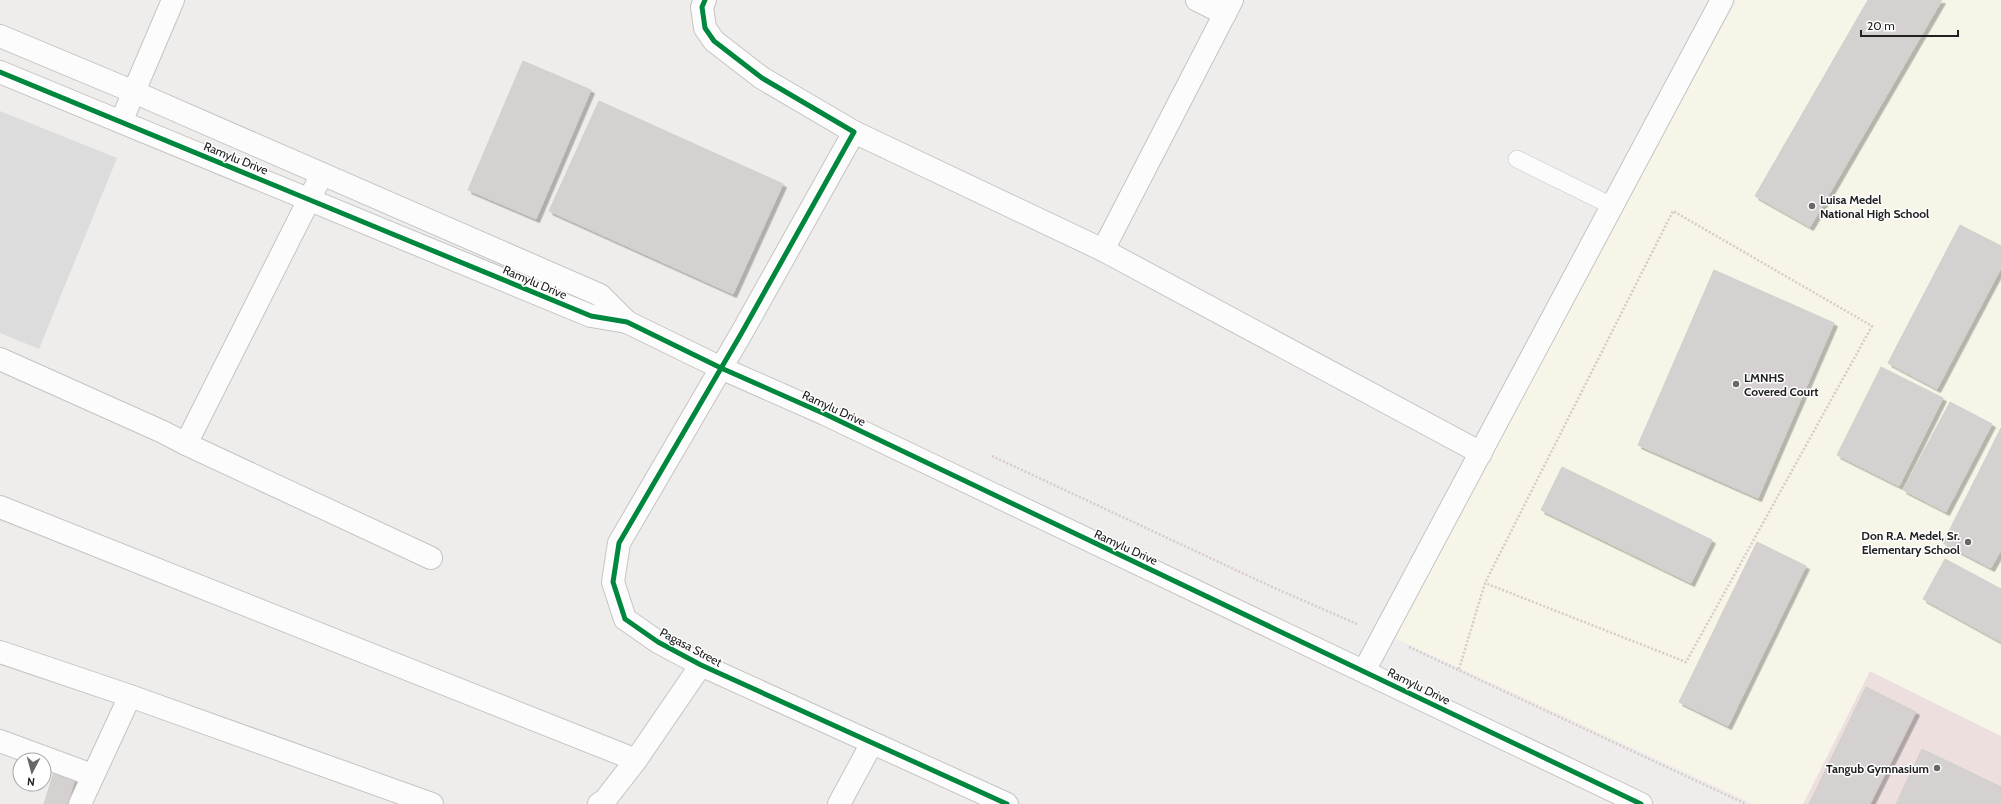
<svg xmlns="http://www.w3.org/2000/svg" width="2001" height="804" viewBox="0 0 2001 804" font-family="Cabin,sans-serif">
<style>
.commercial{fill:#ecdfde}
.education{fill:#f7f5e8}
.religious{fill:#dddcdc}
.building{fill:#d4d1d0;stroke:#d2cfcc;filter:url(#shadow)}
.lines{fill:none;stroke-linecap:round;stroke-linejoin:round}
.service-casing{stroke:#c5c4c3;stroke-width:18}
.minor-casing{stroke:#c5c4c3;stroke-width:24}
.tertiary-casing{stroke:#c5c4c3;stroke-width:24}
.path{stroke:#d7cac9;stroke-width:2.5;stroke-dasharray:2 2;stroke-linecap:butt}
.service{stroke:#fdfcfc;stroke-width:17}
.minor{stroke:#fdfcfc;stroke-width:22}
.tertiary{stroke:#fdfcfc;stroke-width:22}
.cycleway-casing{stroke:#fff;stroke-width:8}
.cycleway{stroke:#00873e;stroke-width:5}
.poi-dot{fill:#696868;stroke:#fff;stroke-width:1.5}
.labels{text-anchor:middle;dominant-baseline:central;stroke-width:3;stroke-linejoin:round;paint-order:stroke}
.street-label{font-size:12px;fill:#212121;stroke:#fff}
.poi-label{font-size:12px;font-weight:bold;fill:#212121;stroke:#fff;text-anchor:start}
</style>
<defs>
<filter id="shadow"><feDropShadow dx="3.5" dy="3.5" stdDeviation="0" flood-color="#0004"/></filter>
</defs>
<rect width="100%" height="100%" fill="#efedeb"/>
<polygon class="commercial" points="1870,671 2001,736 2001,804 1803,804"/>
<polygon class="education" points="1737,0 2001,0 2001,736 1870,671 1803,804 1754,804 1388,635"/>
<polygon class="religious" points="0,111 117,158 39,349 0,333"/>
<g class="building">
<polygon points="1868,0 1942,0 1810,227 1755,196"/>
<polygon points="523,61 591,90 536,219 468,190"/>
<polygon points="599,101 783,184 733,294 549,211"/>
<polygon points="1960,225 2001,246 2001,268 1937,389 1888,363"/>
<polygon points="1714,270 1834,323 1758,498 1638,445"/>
<polygon points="1881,367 1943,398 1899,486 1837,455"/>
<polygon points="1950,402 1992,424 1946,512 1903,490"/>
<polygon points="2001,428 2001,550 1991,568 1943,543"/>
<polygon points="1562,467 1712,540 1691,583 1541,510"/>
<polygon points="1757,542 1806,566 1728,726 1679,702"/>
<polygon points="1945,559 2001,589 2001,642 1923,599"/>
<polygon points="1866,687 1916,712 1870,804 1809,804"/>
<polygon points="1922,749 2001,787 2001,804 1896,804"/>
<polygon points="54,772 75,779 67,804 44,804"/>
</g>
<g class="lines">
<defs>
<polyline id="service" points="1517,159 1612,206"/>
<g id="minor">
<polyline points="705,0 702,7 705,28 714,41 762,78 854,132 741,334 619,543 613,582 625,619 658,642 701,665 1007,804"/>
<polyline points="1197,0 1225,14"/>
<polyline points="121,122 173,0"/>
<polyline points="854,132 1103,250 1481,453"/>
<polyline points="1103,250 1232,0"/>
<polyline points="0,359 163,432 186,444 322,174"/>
<polyline points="186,444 431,558"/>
<polyline points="0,507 636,760"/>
<polyline points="0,652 130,696 432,804"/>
<polyline points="1364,671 1722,0"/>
<polyline points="0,741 92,775"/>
<polyline points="80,804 130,696"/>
<polyline points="599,804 605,800 636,760 701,665"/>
<polyline points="839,804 872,743"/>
</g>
<g id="tertiary">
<polyline points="0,36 134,92 600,295 627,322"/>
<polyline points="0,72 591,316 627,322 721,368 825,414 1641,804"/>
</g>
</defs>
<use href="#service" class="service-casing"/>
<use href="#minor" class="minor-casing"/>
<use href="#tertiary" class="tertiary-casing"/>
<g class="path">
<polyline points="992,456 1270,586 1357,624"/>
<polyline points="1409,647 1746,804"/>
<polyline points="1459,669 1485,583 1673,211 1872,326 1686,662 1485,583"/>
</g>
<use href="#service" class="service"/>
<use href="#minor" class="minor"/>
<use href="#tertiary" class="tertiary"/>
<defs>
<g id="cycleway">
<polyline points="705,0 702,7 705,28 714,41 762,78 854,132 741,334 619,543 613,582 625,619 658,642 701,665 1007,804"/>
<polyline points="0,72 591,316 627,322 721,368 825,414 1641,804"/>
</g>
</defs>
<use href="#cycleway" class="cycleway-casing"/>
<use href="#cycleway" class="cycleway"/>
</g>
<g class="poi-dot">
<circle cx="1812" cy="206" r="4"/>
<circle cx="1736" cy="384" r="4"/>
<circle cx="1968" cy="542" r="4"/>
<circle cx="1937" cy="768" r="4"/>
</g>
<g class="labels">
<g class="street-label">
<text transform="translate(236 158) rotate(22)">Ramylu Drive</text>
<text transform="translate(535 282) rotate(23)">Ramylu Drive</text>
<text transform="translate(834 408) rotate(25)">Ramylu Drive</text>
<text transform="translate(1126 547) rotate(25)">Ramylu Drive</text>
<text transform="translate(691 647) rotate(28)">Pagasa Street</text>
<text transform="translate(1419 686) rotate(26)">Ramylu Drive</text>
</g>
<g class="poi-label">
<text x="1820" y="199">Luisa Medel<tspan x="1820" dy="14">National High School</tspan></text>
<text x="1744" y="377">LMNHS<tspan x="1744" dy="14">Covered Court</tspan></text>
<text x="1960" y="535" text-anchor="end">Don R.A. Medel, Sr.<tspan x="1960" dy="14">Elementary School</tspan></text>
<text x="1929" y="768" text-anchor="end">Tangub Gymnasium</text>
</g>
</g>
<g transform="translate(32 772) rotate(186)"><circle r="19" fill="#ffffff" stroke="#a6a6a6"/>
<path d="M0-3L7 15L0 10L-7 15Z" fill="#696868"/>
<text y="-6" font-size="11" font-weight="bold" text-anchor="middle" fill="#212121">N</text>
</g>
<path d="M1861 30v6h97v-6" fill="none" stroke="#212121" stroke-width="2"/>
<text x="1867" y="30" font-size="12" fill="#212121" stroke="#ffffff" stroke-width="3" paint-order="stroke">20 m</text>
</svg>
